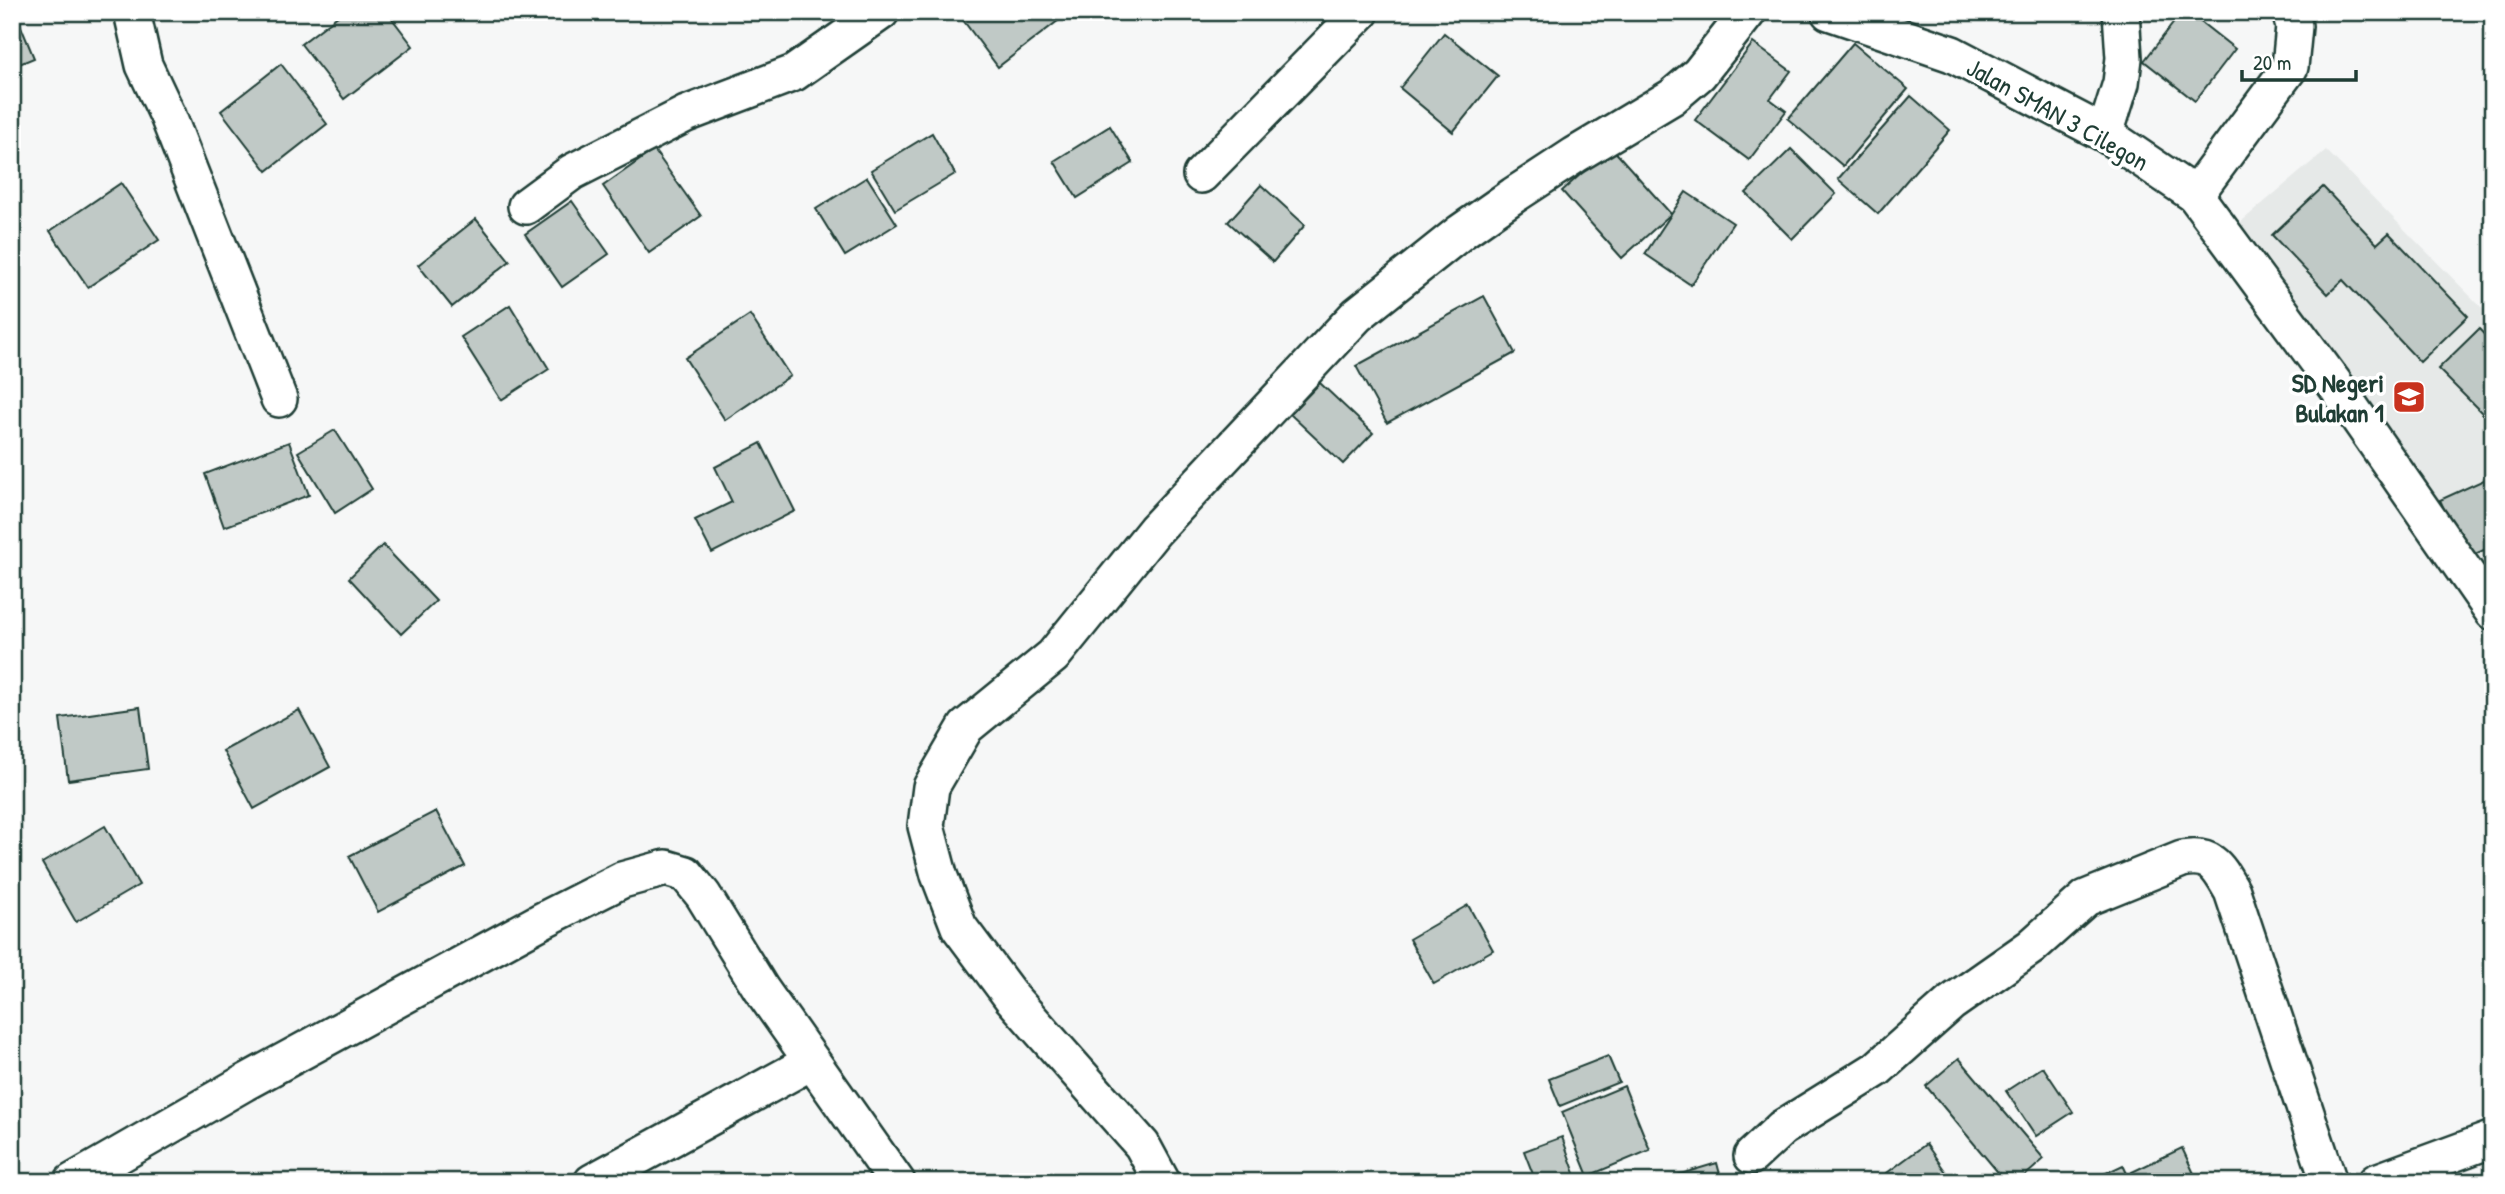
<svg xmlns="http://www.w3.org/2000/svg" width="2505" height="1194" viewBox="0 0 2505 1194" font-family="'Patrick Hand',sans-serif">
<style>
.built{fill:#e6e9e8;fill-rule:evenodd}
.building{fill:#c0c9c6;stroke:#1f3d34;stroke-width:2}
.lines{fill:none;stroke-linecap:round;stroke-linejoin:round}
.street-casing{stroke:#1f3d34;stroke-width:40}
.street{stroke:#fff;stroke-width:35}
.labels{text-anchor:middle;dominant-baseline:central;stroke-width:7;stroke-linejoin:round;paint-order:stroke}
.street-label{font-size:26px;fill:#1f3d34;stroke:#fff}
.poi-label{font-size:26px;font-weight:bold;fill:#1f3d34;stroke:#fff;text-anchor:end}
</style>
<rect width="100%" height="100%" fill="#f6f7f7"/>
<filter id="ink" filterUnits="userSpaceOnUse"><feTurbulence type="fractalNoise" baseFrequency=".0143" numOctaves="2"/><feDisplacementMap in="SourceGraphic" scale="14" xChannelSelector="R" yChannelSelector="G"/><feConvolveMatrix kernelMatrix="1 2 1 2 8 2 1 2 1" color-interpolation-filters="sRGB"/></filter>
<g filter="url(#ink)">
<path class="built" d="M2326,150L2493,319V344L2478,330L2439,369L2493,424V493L2486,479L2440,500L2466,558L2493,546V602L2236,226ZM2323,187L2377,244L2389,233L2329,294L2273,235Z"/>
<g class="building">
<polygon points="12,12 15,12 34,58 12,67"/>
<polygon points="343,12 387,12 413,46 344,99 301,44"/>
<polygon points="957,12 1053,12 1059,20 998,67"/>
<polygon points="2182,12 2188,12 2235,49 2195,101 2144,61"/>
<polygon points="1444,33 1498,76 1453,132 1400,88"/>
<polygon points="1753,43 1791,71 1770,99 1786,111 1749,160 1695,120"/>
<polygon points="1853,43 1908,89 1843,166 1788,119"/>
<polygon points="281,64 327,124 267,171 221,111"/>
<polygon points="1911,96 1950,130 1878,214 1838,179"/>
<polygon points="1110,126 1133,163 1077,198 1054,161"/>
<polygon points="932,133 955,174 895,210 871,170"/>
<polygon points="1611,147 1671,214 1622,258 1562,191"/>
<polygon points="1791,149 1836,194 1792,239 1746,193"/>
<polygon points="654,150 701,216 649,253 603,186"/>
<polygon points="867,177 897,224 845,256 816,209"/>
<polygon points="121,183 159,240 88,287 50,231"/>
<polygon points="1261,185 1305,225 1273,262 1228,222"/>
<polygon points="2323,187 2377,244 2389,233 2468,316 2420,362 2343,280 2328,294 2272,235"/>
<polygon points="1686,192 1733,223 1691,285 1645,254"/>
<polygon points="572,201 609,254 562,287 525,234"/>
<polygon points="476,219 510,261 452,307 418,265"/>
<polygon points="1484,296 1515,353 1387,423 1356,366"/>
<polygon points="510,305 549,369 501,400 461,337"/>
<polygon points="750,315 790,376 725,420 685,358"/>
<polygon points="2479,329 2493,344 2493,424 2438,369"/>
<polygon points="1320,383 1373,433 1343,464 1290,414"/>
<polygon points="335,430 372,489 335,513 298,452"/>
<polygon points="289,442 309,495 224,527 205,474"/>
<polygon points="761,443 795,511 712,553 695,520 732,502 715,467"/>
<polygon points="2486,479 2493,493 2493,546 2466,558 2440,500"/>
<polygon points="383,545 436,601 401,634 349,578"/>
<polygon points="140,707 148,769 68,780 60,718"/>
<polygon points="299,710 330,767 254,809 223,751"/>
<polygon points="436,811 465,866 378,912 349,856"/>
<polygon points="105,826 139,885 76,922 42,863"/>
<polygon points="1468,905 1493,950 1434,984 1409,939"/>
<polygon points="1608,1056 1619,1082 1560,1106 1549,1079"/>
<polygon points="1959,1058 2044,1159 2018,1182 2006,1182 1926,1086"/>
<polygon points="2043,1067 2073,1112 2036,1136 2006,1091"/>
<polygon points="1624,1086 1650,1150 1588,1176 1562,1112"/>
<polygon points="1562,1137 1578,1182 1536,1182 1524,1151"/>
<polygon points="1926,1144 1953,1182 1877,1182 1876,1181"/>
<polygon points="2182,1148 2198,1182 2136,1182 2132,1172"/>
<polygon points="1717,1163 1722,1182 1654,1182"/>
<polygon points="2123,1165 2131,1182 2087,1182"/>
</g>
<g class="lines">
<defs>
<g id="street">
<polyline points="132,12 144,65 168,116 279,399"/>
<polyline points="1829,12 1952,54 2105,134 2195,195 2336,386 2493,612"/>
<polyline points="2105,134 2121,83 2124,58 2121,12"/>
<polyline points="1201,175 1361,12"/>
<polyline points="2195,195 2290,67 2294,26 2290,12"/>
<polyline points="526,206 572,172 686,114 794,73 881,12"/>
<path d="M1752,1156L1782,1128L1877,1069L1951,1003L2031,947L2086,898L2182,859C2212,853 2218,867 2232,891L2329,1182"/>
<polyline points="72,1182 244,1083 543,920 622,880 666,868 686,874 703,895 761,989 897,1182"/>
<polyline points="592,1182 811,1062"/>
<polyline points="1162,1182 1142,1145 1012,998 959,927 939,875 926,826 931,787 966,727 1053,656 1155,530 1357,315 1461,232 1514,195 1575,155 1672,97 1699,74 1748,12"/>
<polyline points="2376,1182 2493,1139"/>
</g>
</defs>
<use href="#street" class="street-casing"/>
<use href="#street" class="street"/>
</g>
</g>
<defs>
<symbol id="school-square" viewBox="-11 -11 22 22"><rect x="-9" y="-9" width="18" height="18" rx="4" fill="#c8321e" stroke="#fff"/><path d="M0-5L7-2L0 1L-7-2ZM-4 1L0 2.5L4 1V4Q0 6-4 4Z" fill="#fff"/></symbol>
</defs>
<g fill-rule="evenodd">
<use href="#school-square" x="2390" y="378" width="38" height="38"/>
</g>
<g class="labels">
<g class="street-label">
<text transform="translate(2058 114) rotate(29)">Jalan SMAN 3 Cilegon</text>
</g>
<g class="poi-label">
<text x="2384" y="382">SD Negeri<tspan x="2384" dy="30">Bulakan 1</tspan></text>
</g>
</g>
<rect width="2505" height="1194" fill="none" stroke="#fff" stroke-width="42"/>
<rect x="21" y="21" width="2463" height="1152" fill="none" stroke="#1f3d34" stroke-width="2.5" filter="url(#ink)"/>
<path d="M2242 70v10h114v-10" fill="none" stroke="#1f3d34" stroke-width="3.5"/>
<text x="2253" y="70" font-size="21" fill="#1f3d34" stroke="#ffffff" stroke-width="5" paint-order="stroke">20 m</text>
</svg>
